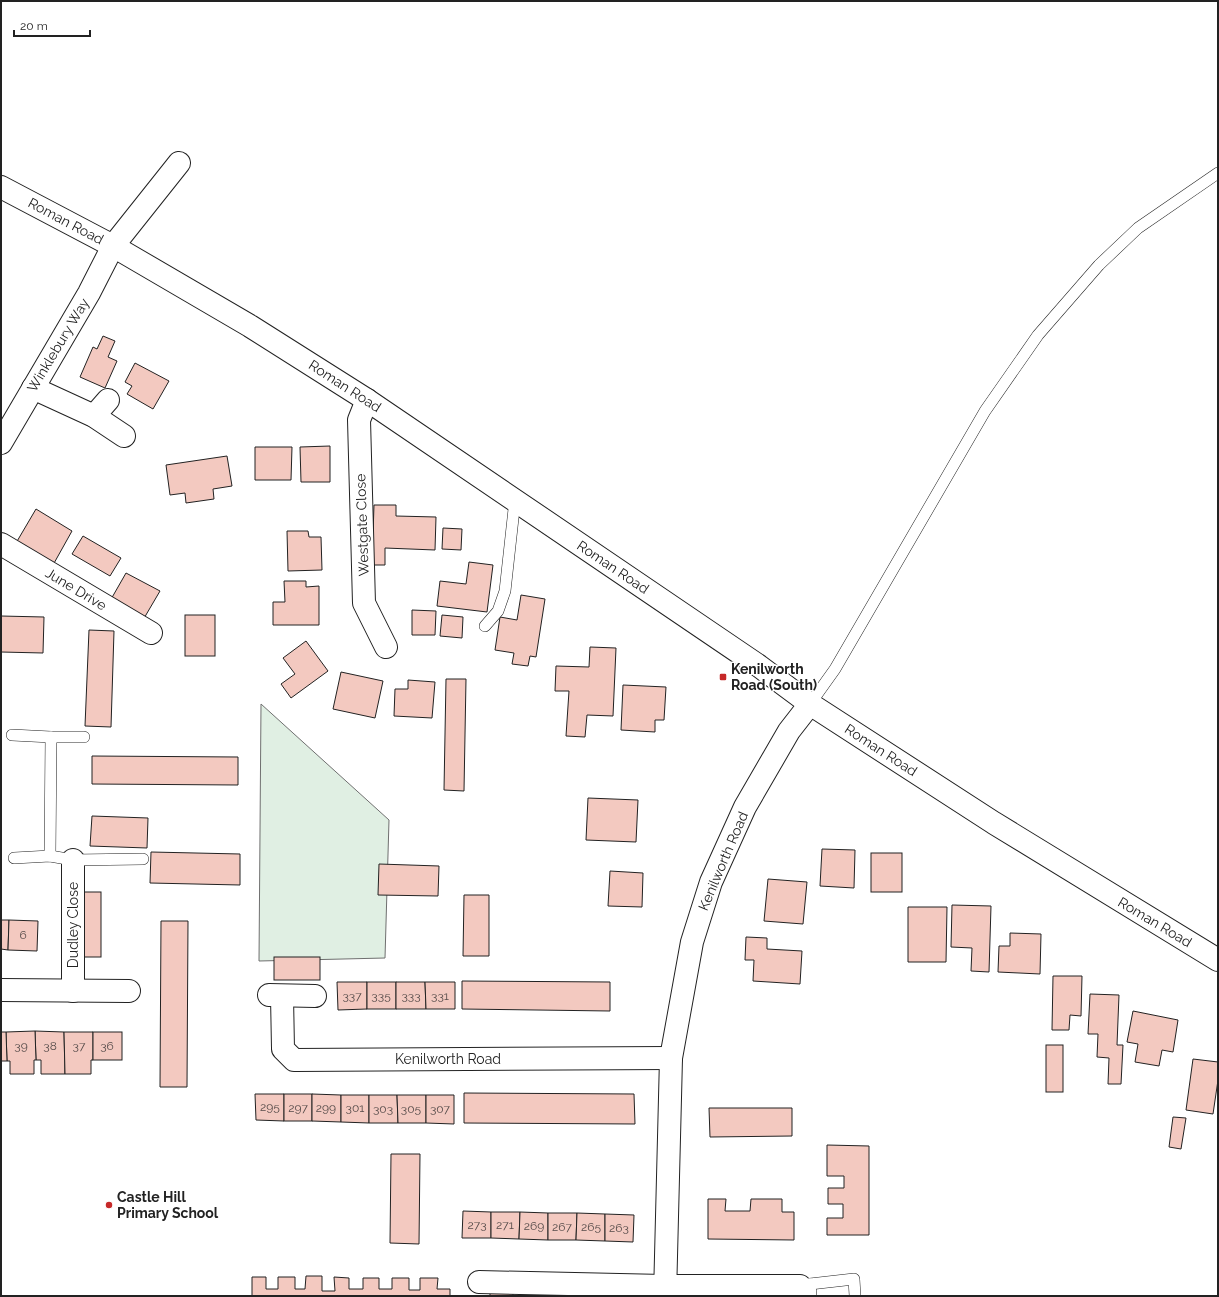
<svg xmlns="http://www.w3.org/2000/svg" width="1219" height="1297" viewBox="0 0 1219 1297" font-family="Raleway,sans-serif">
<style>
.green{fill:#e0efe3;stroke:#6f6f6f}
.building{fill:#f3c9c0;stroke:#222}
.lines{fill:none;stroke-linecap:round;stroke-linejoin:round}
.lane-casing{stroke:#222;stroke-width:12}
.street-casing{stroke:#222;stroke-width:24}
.secondary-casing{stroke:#222;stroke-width:24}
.lane{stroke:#fff;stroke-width:11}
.street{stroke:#fff;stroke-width:22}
.secondary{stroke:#fff;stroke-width:22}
.poi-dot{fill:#c62828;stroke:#fff;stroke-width:1.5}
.labels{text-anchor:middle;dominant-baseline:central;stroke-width:3;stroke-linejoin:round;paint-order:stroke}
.number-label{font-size:12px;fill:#564c4a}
.street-label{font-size:14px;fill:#222;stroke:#fff}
.poi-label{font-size:14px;font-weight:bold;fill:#222;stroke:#fff;text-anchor:start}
</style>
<rect width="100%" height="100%" fill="#fff"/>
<polygon class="green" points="261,704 389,820 385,958 259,961"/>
<g class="building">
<polygon points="103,336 115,341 108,357 117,361 105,388 80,377 93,347 97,349"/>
<polygon points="135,363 169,381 153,409 127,394 132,386 125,382"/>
<polygon points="330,446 330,482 301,482 300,447"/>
<polygon points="255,447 292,447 291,480 255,480"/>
<polygon points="227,456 232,486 213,489 214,499 186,503 185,493 170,495 166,465"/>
<polygon points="374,505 396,505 396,516 436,517 435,550 385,548 385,565 372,565"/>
<polygon points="36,509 72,531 53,565 16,543"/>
<polygon points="443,528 462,529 461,550 442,549"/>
<polygon points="287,531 308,531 309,537 321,537 322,570 288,571"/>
<polygon points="83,536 121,558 110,576 72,554"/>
<polygon points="469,562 493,565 487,612 437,606 440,581 466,584"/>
<polygon points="126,573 160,591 143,620 110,601"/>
<polygon points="284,581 306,581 306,587 319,586 319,625 273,625 273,602 285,602"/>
<polygon points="521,595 545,599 536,657 530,656 528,666 512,664 514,653 495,650 500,617 517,620"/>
<polygon points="412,610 436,611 435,635 412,635"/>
<rect x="185" y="615" width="30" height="41"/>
<polygon points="442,615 463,617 462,638 440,636"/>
<polygon points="1,616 44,617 43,653 1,652"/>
<polygon points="89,630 114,631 111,727 85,726"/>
<polygon points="306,641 328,671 291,698 281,684 295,674 283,658"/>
<polygon points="590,647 616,648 613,716 587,715 585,737 566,736 569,691 555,691 556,666 589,667"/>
<polygon points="341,672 383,681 375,718 333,709"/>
<polygon points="446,679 466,679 464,791 444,790"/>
<polygon points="408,680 435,682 432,718 394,716 395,689 408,689"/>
<polygon points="623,685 666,687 664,720 655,720 655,732 621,730"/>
<polygon points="92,756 238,757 238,785 92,784"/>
<polygon points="588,798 638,800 636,842 586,840"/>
<polygon points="92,816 148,818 147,848 90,846"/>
<polygon points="822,849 855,850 854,888 820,886"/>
<polygon points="151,852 240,854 240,885 150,883"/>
<rect x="871" y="853" width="31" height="39"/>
<polygon points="379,864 439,866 438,896 378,895"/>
<polygon points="610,871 643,873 642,907 608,906"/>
<polygon points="768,879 807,882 803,924 764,921"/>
<rect x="83" y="892" width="18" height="65"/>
<polygon points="464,895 489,895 489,956 463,956"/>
<polygon points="952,905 991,906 989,972 971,971 972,948 951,947"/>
<polygon points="908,907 947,907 946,962 908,962"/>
<polygon points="1,920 9,920 8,950 1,949"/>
<polygon points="9,920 38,921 37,951 8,950"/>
<polygon points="161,921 188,921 187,1087 160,1087"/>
<polygon points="1010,933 1041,934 1040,974 998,972 999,946 1010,946"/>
<polygon points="746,937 767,938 767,949 802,951 800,984 753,981 754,960 745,960"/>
<rect x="274" y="957" width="46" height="23"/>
<polygon points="1053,976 1082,976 1081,1016 1070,1015 1069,1030 1052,1030"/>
<polygon points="462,981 610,982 610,1011 462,1009"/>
<polygon points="337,982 367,982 367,1009 338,1010"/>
<rect x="367" y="982" width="29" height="27"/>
<polygon points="396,982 425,982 426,1009 396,1009"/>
<polygon points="425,982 455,982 455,1009 426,1009"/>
<polygon points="1090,994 1119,995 1117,1045 1123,1045 1121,1084 1108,1084 1109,1058 1097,1057 1098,1034 1088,1034"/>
<polygon points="1133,1011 1178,1020 1173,1052 1162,1050 1159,1066 1135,1062 1138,1044 1127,1042"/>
<polygon points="35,1031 64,1032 65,1074 41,1074 41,1060 36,1060"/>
<polygon points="35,1031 36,1060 34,1060 34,1074 10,1074 10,1061 7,1061 6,1032"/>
<polygon points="1,1032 6,1032 7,1061 1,1061"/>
<polygon points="64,1032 93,1032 93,1060 91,1060 91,1074 65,1074"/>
<rect x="93" y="1032" width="29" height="28"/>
<rect x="1046" y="1045" width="17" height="47"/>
<polygon points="1193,1059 1218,1062 1218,1080 1213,1114 1186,1110"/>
<polygon points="464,1093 634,1094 635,1124 464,1123"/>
<polygon points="255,1094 284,1094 284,1121 256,1120"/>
<rect x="284" y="1094" width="28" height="27"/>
<polygon points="312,1094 341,1095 341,1122 312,1121"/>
<polygon points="341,1095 369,1095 369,1123 341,1122"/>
<polygon points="369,1095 397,1095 398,1123 369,1123"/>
<polygon points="397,1095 426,1095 426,1123 398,1123"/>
<polygon points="426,1095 454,1095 454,1124 426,1123"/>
<polygon points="709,1108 792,1108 792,1136 710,1137"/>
<polygon points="1173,1117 1186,1118 1181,1149 1169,1147"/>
<polygon points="827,1145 869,1146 869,1235 827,1235 827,1218 843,1218 843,1204 828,1204 828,1188 844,1188 844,1176 827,1176"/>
<polygon points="391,1154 420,1154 419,1244 390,1243"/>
<polygon points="708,1199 726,1199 725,1211 750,1211 751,1199 782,1199 782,1212 794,1212 794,1240 708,1239"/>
<polygon points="463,1211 491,1212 491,1238 462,1238"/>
<polygon points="491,1212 520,1212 519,1239 491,1238"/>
<polygon points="520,1212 548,1213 548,1240 519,1239"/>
<polygon points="548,1213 577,1213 576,1240 548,1240"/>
<polygon points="577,1213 605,1214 605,1241 576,1240"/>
<polygon points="605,1214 634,1215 633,1242 605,1241"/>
<polygon points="306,1276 322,1276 322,1291 335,1291 334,1277 349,1278 349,1289 363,1289 363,1278 379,1278 379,1289 392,1289 392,1278 409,1278 409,1290 420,1290 420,1278 438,1278 437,1289 450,1289 450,1296 252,1296 252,1277 266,1277 266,1289 278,1289 278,1277 295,1277 295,1289 305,1289"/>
<rect x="490" y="1292" width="23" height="4"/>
</g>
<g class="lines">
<defs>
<g id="lane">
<polyline points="485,626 498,611 505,591 515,500"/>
<polyline points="810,704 835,669 985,411 1038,335 1099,265 1138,228 1218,173"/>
<polyline points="12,735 51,737 84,737"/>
<polyline points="50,856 51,737"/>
<polyline points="14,858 50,856 73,860 143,859"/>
<polyline points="810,1284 811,1296"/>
<polyline points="800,1286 810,1284 854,1279 855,1296"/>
</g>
<g id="street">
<polyline points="33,388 94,416 124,436"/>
<polyline points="367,400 359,420 364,603 386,647"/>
<polyline points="94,416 108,400"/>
<polyline points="1,544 151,633"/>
<polyline points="1,990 129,991"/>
<polyline points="73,991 73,860"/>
<polyline points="269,995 315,996"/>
<polyline points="282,996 283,1049 294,1060 671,1058"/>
<polyline points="479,1282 664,1286 800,1286"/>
<polyline points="665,1296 671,1058 692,942 711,882 745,807 789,731 810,704"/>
</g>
<g id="secondary">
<polyline points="1,187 113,246 250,326 367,400 759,666 810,704 994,823 1218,960"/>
<polyline points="1,443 89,293 113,246 179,163"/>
</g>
</defs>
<use href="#lane" class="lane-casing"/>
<use href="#street" class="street-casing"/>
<use href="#secondary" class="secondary-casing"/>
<use href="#lane" class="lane"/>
<use href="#street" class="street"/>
<use href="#secondary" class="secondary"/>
</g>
<g class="poi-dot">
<rect x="719" y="673" width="8" height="8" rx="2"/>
<circle cx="109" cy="1205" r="4"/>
</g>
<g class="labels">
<g class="number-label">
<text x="23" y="935">6</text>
<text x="352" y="996">337</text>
<text x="381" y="996">335</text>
<text x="411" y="996">333</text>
<text x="440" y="996">331</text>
<text x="21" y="1046">39</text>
<text x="50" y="1046">38</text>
<text x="79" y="1046">37</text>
<text x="107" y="1046">36</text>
<text x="270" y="1107">295</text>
<text x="298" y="1108">297</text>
<text x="326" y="1108">299</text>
<text x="355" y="1108">301</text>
<text x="383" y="1109">303</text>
<text x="411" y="1109">305</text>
<text x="440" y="1109">307</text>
<text x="477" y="1225">273</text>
<text x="505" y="1225">271</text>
<text x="534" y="1226">269</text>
<text x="562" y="1227">267</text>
<text x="591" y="1227">265</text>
<text x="619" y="1228">263</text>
</g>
<g class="street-label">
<text transform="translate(66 221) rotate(28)">Roman Road</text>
<text transform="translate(58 345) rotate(-59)">Winklebury Way</text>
<text transform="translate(345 386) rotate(33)">Roman Road</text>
<text transform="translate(362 525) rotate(-92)">Westgate Close</text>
<text transform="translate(613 567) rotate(34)">Roman Road</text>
<text transform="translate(76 589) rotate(31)">June Drive</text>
<text transform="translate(881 750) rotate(33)">Roman Road</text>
<text transform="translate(723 861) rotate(-67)">Kenilworth Road</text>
<text transform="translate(1155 922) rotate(31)">Roman Road</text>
<text transform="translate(73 925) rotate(-90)">Dudley Close</text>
<text x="448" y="1059">Kenilworth Road</text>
</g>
<g class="poi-label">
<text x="731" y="669">Kenilworth<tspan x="731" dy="16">Road (South)</tspan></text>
<text x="117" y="1197">Castle Hill<tspan x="117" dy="16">Primary School</tspan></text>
</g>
</g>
<rect width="1219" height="1297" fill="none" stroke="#222222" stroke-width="4"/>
<path d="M14 30v6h76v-6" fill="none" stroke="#222222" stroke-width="2"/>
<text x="20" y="30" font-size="12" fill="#222222" stroke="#ffffff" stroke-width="3" paint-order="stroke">20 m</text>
</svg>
